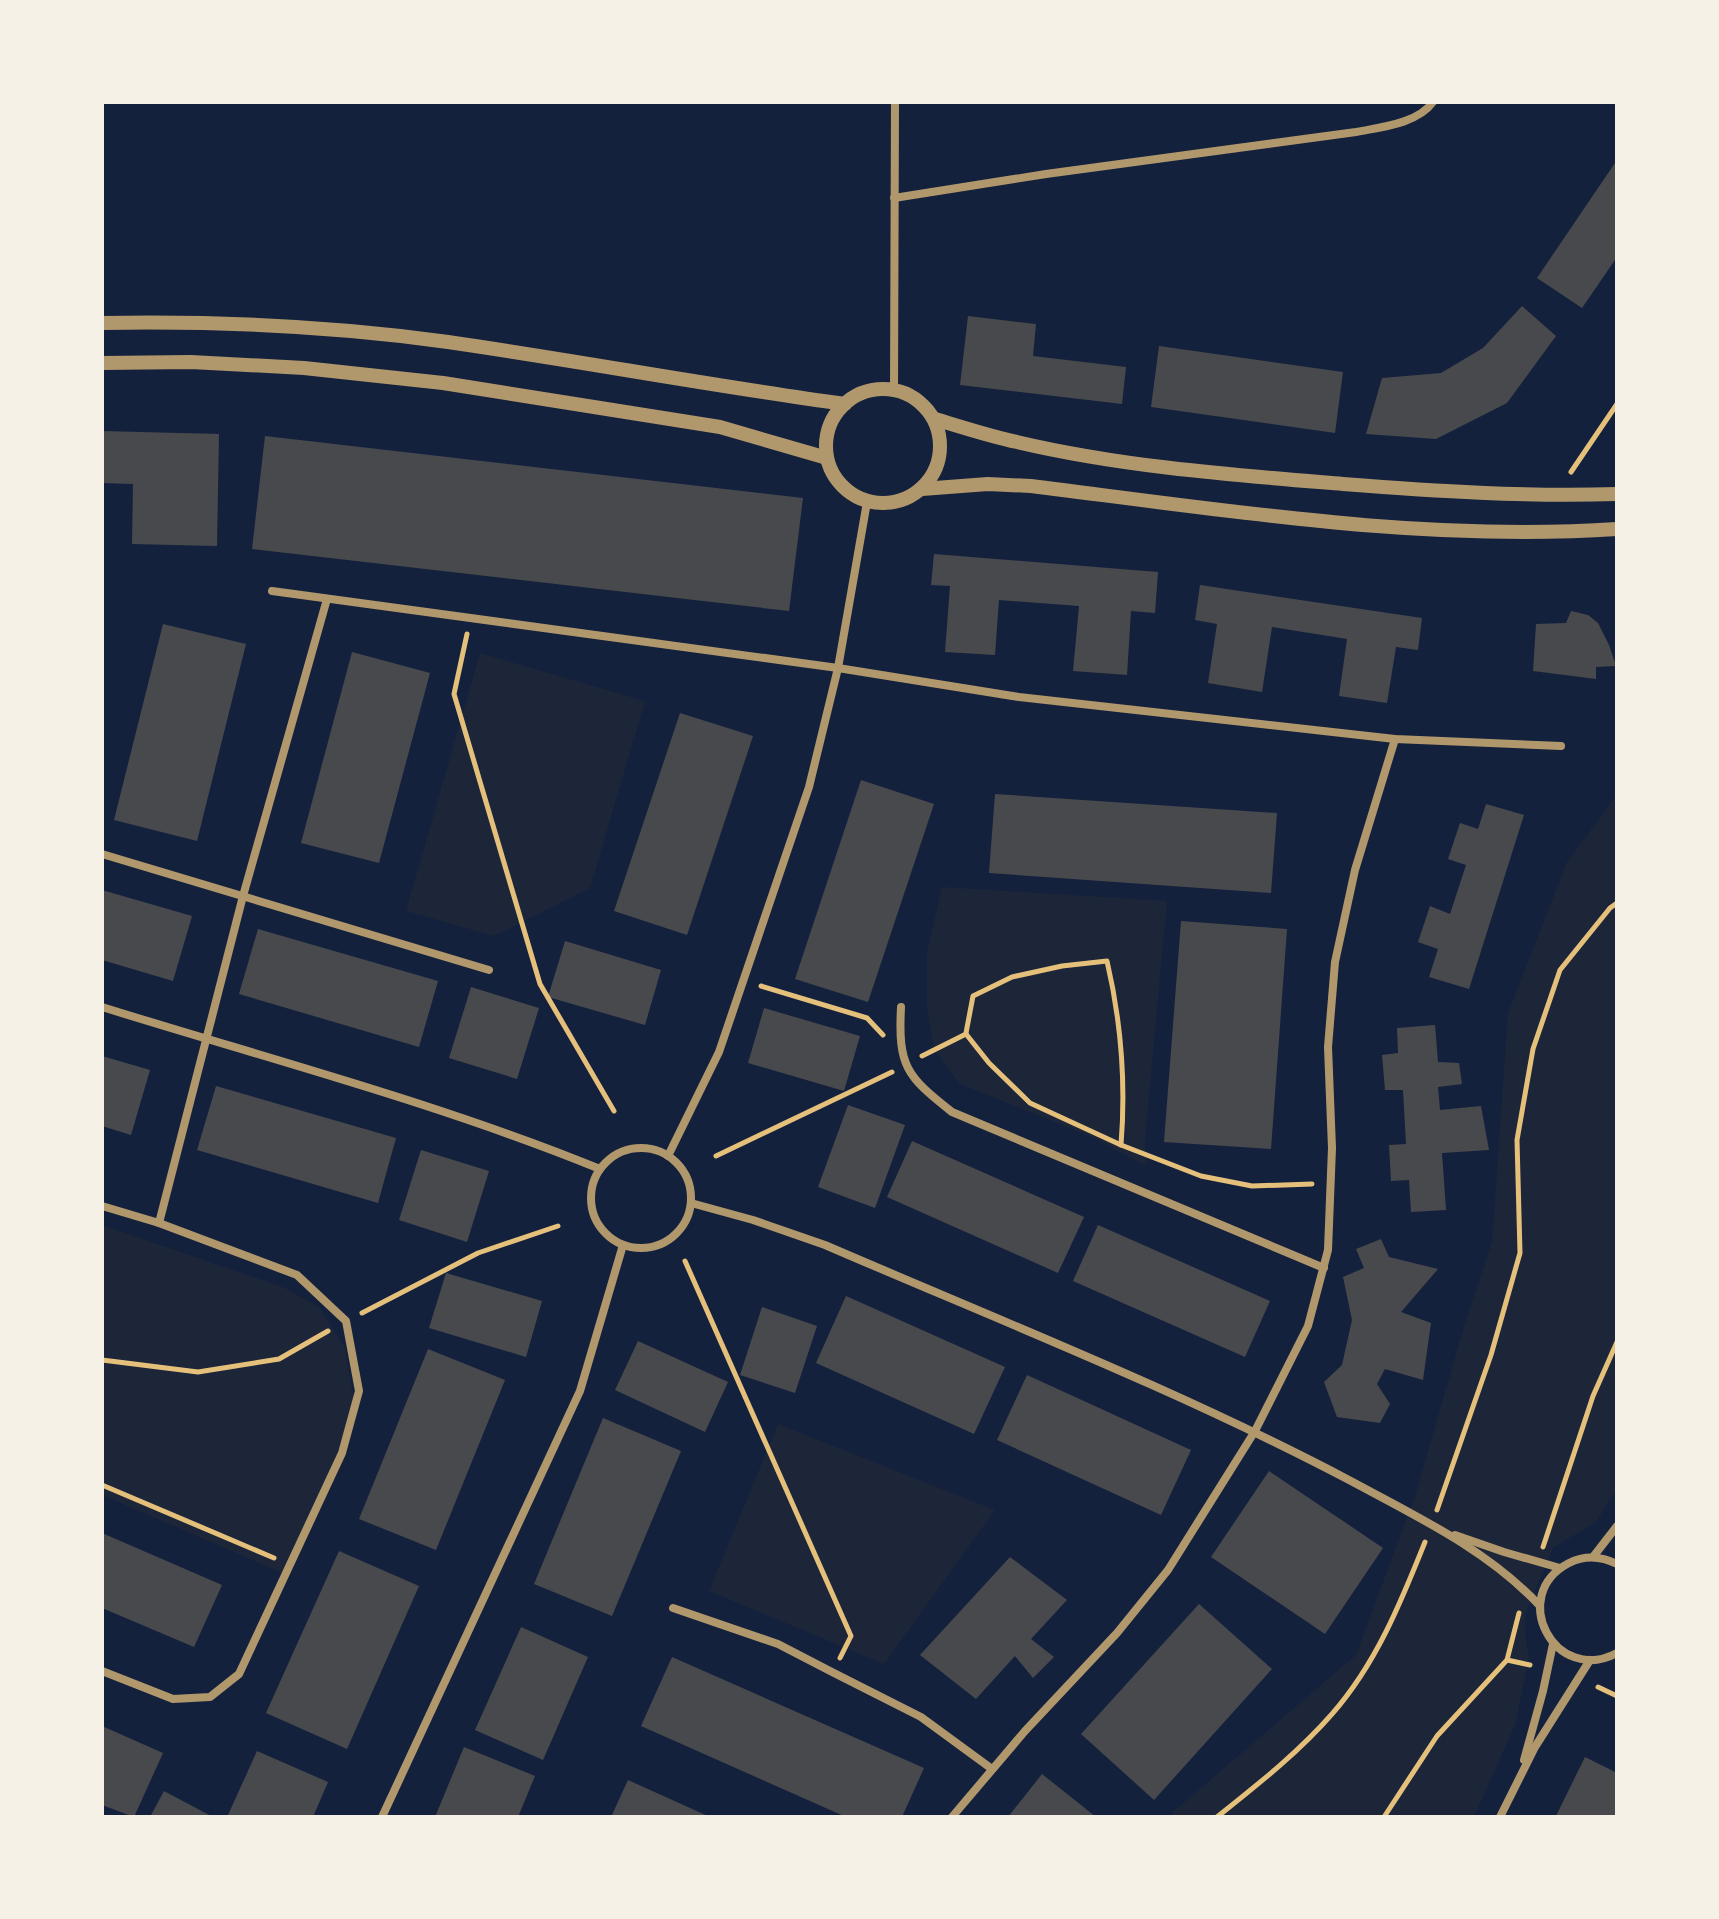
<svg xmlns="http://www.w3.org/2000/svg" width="1719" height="1919" viewBox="0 0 1719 1919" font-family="Manrope,sans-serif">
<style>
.green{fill:#1d2539}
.building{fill:#48494c}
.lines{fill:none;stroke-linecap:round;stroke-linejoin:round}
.path{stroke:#e5c07b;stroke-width:5}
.minor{stroke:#b1986c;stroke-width:8}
.tertiary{stroke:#b1986c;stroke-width:14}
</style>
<rect width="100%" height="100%" fill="#14213d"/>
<g class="green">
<polygon points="480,653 645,701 590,888 494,936 406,911"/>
<polygon points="1617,795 1617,1489 1596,1522 1553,1548 1525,1614 1525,1633 1529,1659 1515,1725 1474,1817 1171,1817 1173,1812 1356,1655 1415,1496 1464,1327 1492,1242 1508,1013 1567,862"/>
<polygon points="942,887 1167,901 1145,1139 1146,1166 1092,1137 960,1084 934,1049 927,1008 927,953"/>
<polygon points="102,1225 285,1288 319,1307 345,1348 355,1408 287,1575 102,1495"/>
<polygon points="778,1424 995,1510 884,1664 709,1591"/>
</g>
<g class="building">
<polygon points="1617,160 1617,257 1582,308 1537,278"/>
<polygon points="1522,306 1556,336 1507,403 1436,439 1366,434 1382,378 1441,373 1483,348"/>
<polygon points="968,316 1036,324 1033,356 1126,367 1122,404 960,385"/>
<polygon points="1159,346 1343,372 1335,433 1151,407"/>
<polygon points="102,431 219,434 217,546 132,544 133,484 102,483"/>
<polygon points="265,436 803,498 789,611 252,549"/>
<polygon points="934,554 1158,572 1155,613 1131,611 1127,675 1073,671 1079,606 999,600 995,655 945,652 950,586 931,585"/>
<polygon points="1200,585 1422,618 1418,650 1396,647 1387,703 1339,696 1347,639 1272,627 1262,692 1208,683 1217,624 1195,620"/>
<polygon points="1571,611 1588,615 1598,623 1609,645 1616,666 1596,667 1596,679 1533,671 1536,624 1566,623"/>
<polygon points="163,624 246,644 197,841 114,820"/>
<polygon points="352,652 430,673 379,863 301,843"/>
<polygon points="680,713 753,736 687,935 614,911"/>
<polygon points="861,780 934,804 868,1002 795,979"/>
<polygon points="995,794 1277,813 1271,893 989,873"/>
<polygon points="1486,804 1524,815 1469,989 1429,977 1438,949 1418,942 1430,906 1450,914 1466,865 1448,859 1460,823 1478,829"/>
<polygon points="102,890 192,916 173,981 102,960"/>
<polygon points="1181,921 1287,929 1271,1149 1164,1142"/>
<polygon points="258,929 438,981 419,1047 239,994"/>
<polygon points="565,941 661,970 645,1025 548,997"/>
<polygon points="471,987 539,1008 517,1079 449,1058"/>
<polygon points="764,1008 860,1036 844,1091 748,1063"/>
<polygon points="1435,1025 1438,1062 1459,1063 1462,1084 1438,1087 1440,1110 1481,1106 1489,1150 1442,1153 1446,1210 1411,1212 1409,1180 1391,1181 1389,1145 1406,1144 1403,1090 1385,1090 1382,1055 1398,1053 1397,1028"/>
<polygon points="102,1056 150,1070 131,1135 102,1126"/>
<polygon points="216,1086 396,1138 378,1203 197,1150"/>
<polygon points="848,1105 905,1125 875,1208 818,1187"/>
<polygon points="912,1141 1084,1217 1058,1273 887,1197"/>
<polygon points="421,1150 489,1171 467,1242 399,1220"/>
<polygon points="1098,1225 1270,1301 1245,1357 1073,1281"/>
<polygon points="1381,1239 1389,1257 1438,1269 1401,1312 1431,1323 1423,1380 1385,1369 1377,1384 1390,1404 1380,1423 1337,1417 1324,1382 1342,1365 1352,1320 1343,1277 1364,1268 1356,1249"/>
<polygon points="446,1273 542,1301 526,1357 429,1328"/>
<polygon points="846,1296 1005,1367 974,1434 816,1363"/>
<polygon points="762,1307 817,1326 795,1393 740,1375"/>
<polygon points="638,1341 728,1382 705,1432 615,1390"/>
<polygon points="428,1349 505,1380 436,1550 359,1519"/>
<polygon points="1027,1375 1191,1450 1161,1515 997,1440"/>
<polygon points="603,1418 681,1451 612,1616 534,1584"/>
<polygon points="1269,1471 1383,1548 1325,1634 1211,1557"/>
<polygon points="102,1533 222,1585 194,1647 102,1608"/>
<polygon points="339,1551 419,1586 347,1749 266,1713"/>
<polygon points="1010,1557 1067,1600 1031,1639 1054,1657 1033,1678 1015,1656 976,1699 920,1655"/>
<polygon points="1199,1604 1272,1669 1154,1800 1081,1734"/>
<polygon points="521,1627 588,1657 543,1760 475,1730"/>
<polygon points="672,1657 924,1768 902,1817 846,1817 641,1726"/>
<polygon points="102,1726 163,1753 134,1817 102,1805"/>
<polygon points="464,1747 535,1776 518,1817 435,1817"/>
<polygon points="257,1751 328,1782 313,1817 228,1815"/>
<polygon points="1585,1757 1617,1773 1617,1810 1614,1817 1556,1816"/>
<polygon points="1042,1774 1096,1817 1008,1817"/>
<polygon points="628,1780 710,1817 611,1817"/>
<polygon points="164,1791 213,1817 150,1817"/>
</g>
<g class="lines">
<g class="path">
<polyline points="1571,472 1617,404"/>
<polyline points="467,634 454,694 540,984 614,1111"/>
<polyline points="761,986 867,1018 883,1035"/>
<path d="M966,1033L973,996L1012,977L1062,966L1107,961C1121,1021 1126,1083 1121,1145"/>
<polyline points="922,1056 966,1034 989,1063 1030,1103 1121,1145 1201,1176 1252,1186 1312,1184"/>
<polyline points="716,1156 892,1072"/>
<polyline points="685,1261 851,1636 840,1658"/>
<polyline points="362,1313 478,1253 558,1226"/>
<polyline points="102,1360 198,1372 279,1359 328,1331"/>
<polyline points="102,1485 274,1558"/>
<polyline points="1437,1510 1491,1355 1520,1253 1517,1140 1533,1049 1560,970 1610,908 1617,903"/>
<polyline points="1543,1547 1593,1396 1617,1342"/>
<polyline points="1507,1660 1530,1665"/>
<polyline points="1598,1687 1617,1696"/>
<path d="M1217,1817C1257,1785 1298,1753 1332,1714C1376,1664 1401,1602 1425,1542"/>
<polyline points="1384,1817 1437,1736 1507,1660 1519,1613"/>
</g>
<g class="minor">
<path d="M894,198L1046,174L1356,132C1381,127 1417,124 1433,102"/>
<polyline points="894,390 895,102"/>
<polyline points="272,591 838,668 1019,697 1395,739 1561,746"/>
<polyline points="102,854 489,970"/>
<path d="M102,1007C269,1059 438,1103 600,1169"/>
<path d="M901,1007C898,1066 906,1076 952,1112L1324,1268"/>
<circle cx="641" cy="1198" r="50"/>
<polyline points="668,1156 719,1052 809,787 838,668 867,502"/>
<path d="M691,1203L753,1220L825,1245C1001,1321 1180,1391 1349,1480C1416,1516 1488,1550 1540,1606"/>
<polyline points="102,1206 159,1223 297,1275 346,1321 359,1391 342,1453 239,1674 210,1697 173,1699 102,1671"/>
<polyline points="159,1223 243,896 327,599"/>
<polyline points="1455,1535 1504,1552 1560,1568"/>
<polyline points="1593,1557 1617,1526"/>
<path d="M1617,1564C1601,1556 1585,1555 1569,1563C1507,1595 1555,1686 1617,1653"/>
<polyline points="673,1608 778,1644 832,1672 921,1717 992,1769"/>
<polyline points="1524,1760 1543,1691 1553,1644"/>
<polyline points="382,1817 580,1391 623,1245"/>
<polyline points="952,1817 1025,1731 1117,1633 1168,1570 1255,1431 1308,1326 1328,1250 1332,1148 1328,1047 1335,962 1355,870 1395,739"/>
<polyline points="1500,1817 1535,1747 1590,1660"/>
</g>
<g class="tertiary">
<path d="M102,323C217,321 334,326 448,342C580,361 712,386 845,404"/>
<polyline points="102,363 191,362 304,368 443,383 720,427 827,458"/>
<circle cx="883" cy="446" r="57"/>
<path d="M935,419C962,427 989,436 1017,442C1123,467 1234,475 1343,484C1434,491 1525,497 1617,494"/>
<path d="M922,489L988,484L1031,486C1225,510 1421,542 1617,529"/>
</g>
</g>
<rect width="1719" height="1919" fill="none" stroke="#f6f1e7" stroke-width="208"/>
</svg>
